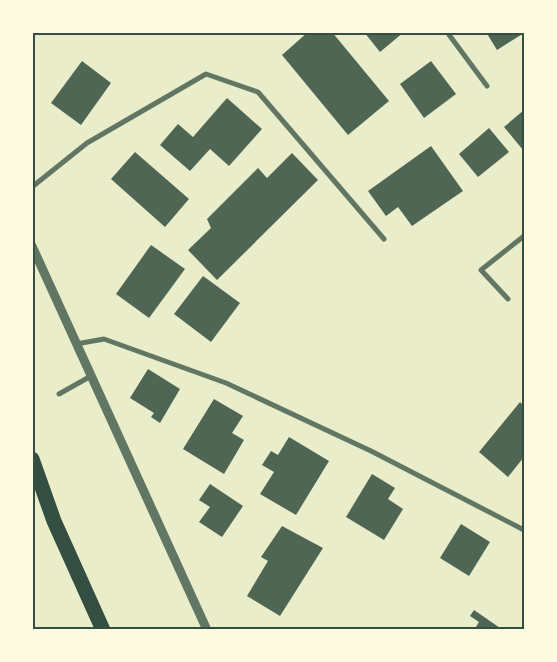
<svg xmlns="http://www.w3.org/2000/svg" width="557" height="662" viewBox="0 0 557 662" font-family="'Public Sans',sans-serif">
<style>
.building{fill:#4f6655}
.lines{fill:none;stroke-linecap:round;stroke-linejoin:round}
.minor{stroke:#617663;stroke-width:5}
.tertiary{stroke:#617663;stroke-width:9}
.motorway{stroke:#344e41;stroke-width:15}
.neatline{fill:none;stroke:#344e41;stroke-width:2}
</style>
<rect width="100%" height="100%" fill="#e9edc9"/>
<g class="building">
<polygon points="308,32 332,32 389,101 348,135 282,55"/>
<polygon points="364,32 404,32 380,52"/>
<polygon points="486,32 524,32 524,33 497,50"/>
<polygon points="82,61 111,83 81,125 51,103"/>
<polygon points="431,61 456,94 424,118 400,84"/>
<polygon points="227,98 262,129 229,166 210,149 190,171 160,145 178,124 193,137"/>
<polygon points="524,110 524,149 523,150 504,127"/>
<polygon points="489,128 509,152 478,177 459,154"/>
<polygon points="431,146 463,191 412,226 398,207 386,216 368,191"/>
<polygon points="135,152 189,199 165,227 111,179"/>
<polygon points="292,153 318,180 217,280 188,250 211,228 207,219 258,168 267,178"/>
<polygon points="151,245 185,269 149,318 116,294"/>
<polygon points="203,276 240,303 211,342 174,314"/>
<polygon points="148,369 180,389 160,423 151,417 154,413 130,398"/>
<polygon points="214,399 243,416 232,433 244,440 224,474 183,449"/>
<polygon points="520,402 524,406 524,457 508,477 479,452"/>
<polygon points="289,437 329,461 296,515 260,494 274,472 262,465 271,451 278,455"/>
<polygon points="372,474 395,488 388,499 403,509 384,540 346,517"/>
<polygon points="210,484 243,506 222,537 199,522 210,507 199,500"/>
<polygon points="461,524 490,542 469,576 440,558"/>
<polygon points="282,526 323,548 280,616 247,596 268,561 261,557"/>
<polygon points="474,610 503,630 474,630 479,622 470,616"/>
</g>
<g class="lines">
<g class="minor">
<polyline points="447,32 487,86"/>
<polyline points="32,187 87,143 206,74 258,92 384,239"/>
<polyline points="508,299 481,270 524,236"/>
<polyline points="76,344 104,339 226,383 371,451 524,530"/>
<polyline points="59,394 91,376"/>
</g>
<polyline class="tertiary" points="32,246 207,630"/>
<polyline class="motorway" points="32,459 54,521 103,630"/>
</g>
<rect width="557" height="662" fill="none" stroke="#fefae0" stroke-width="68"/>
<rect x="34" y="34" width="489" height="594" class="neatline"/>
</svg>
